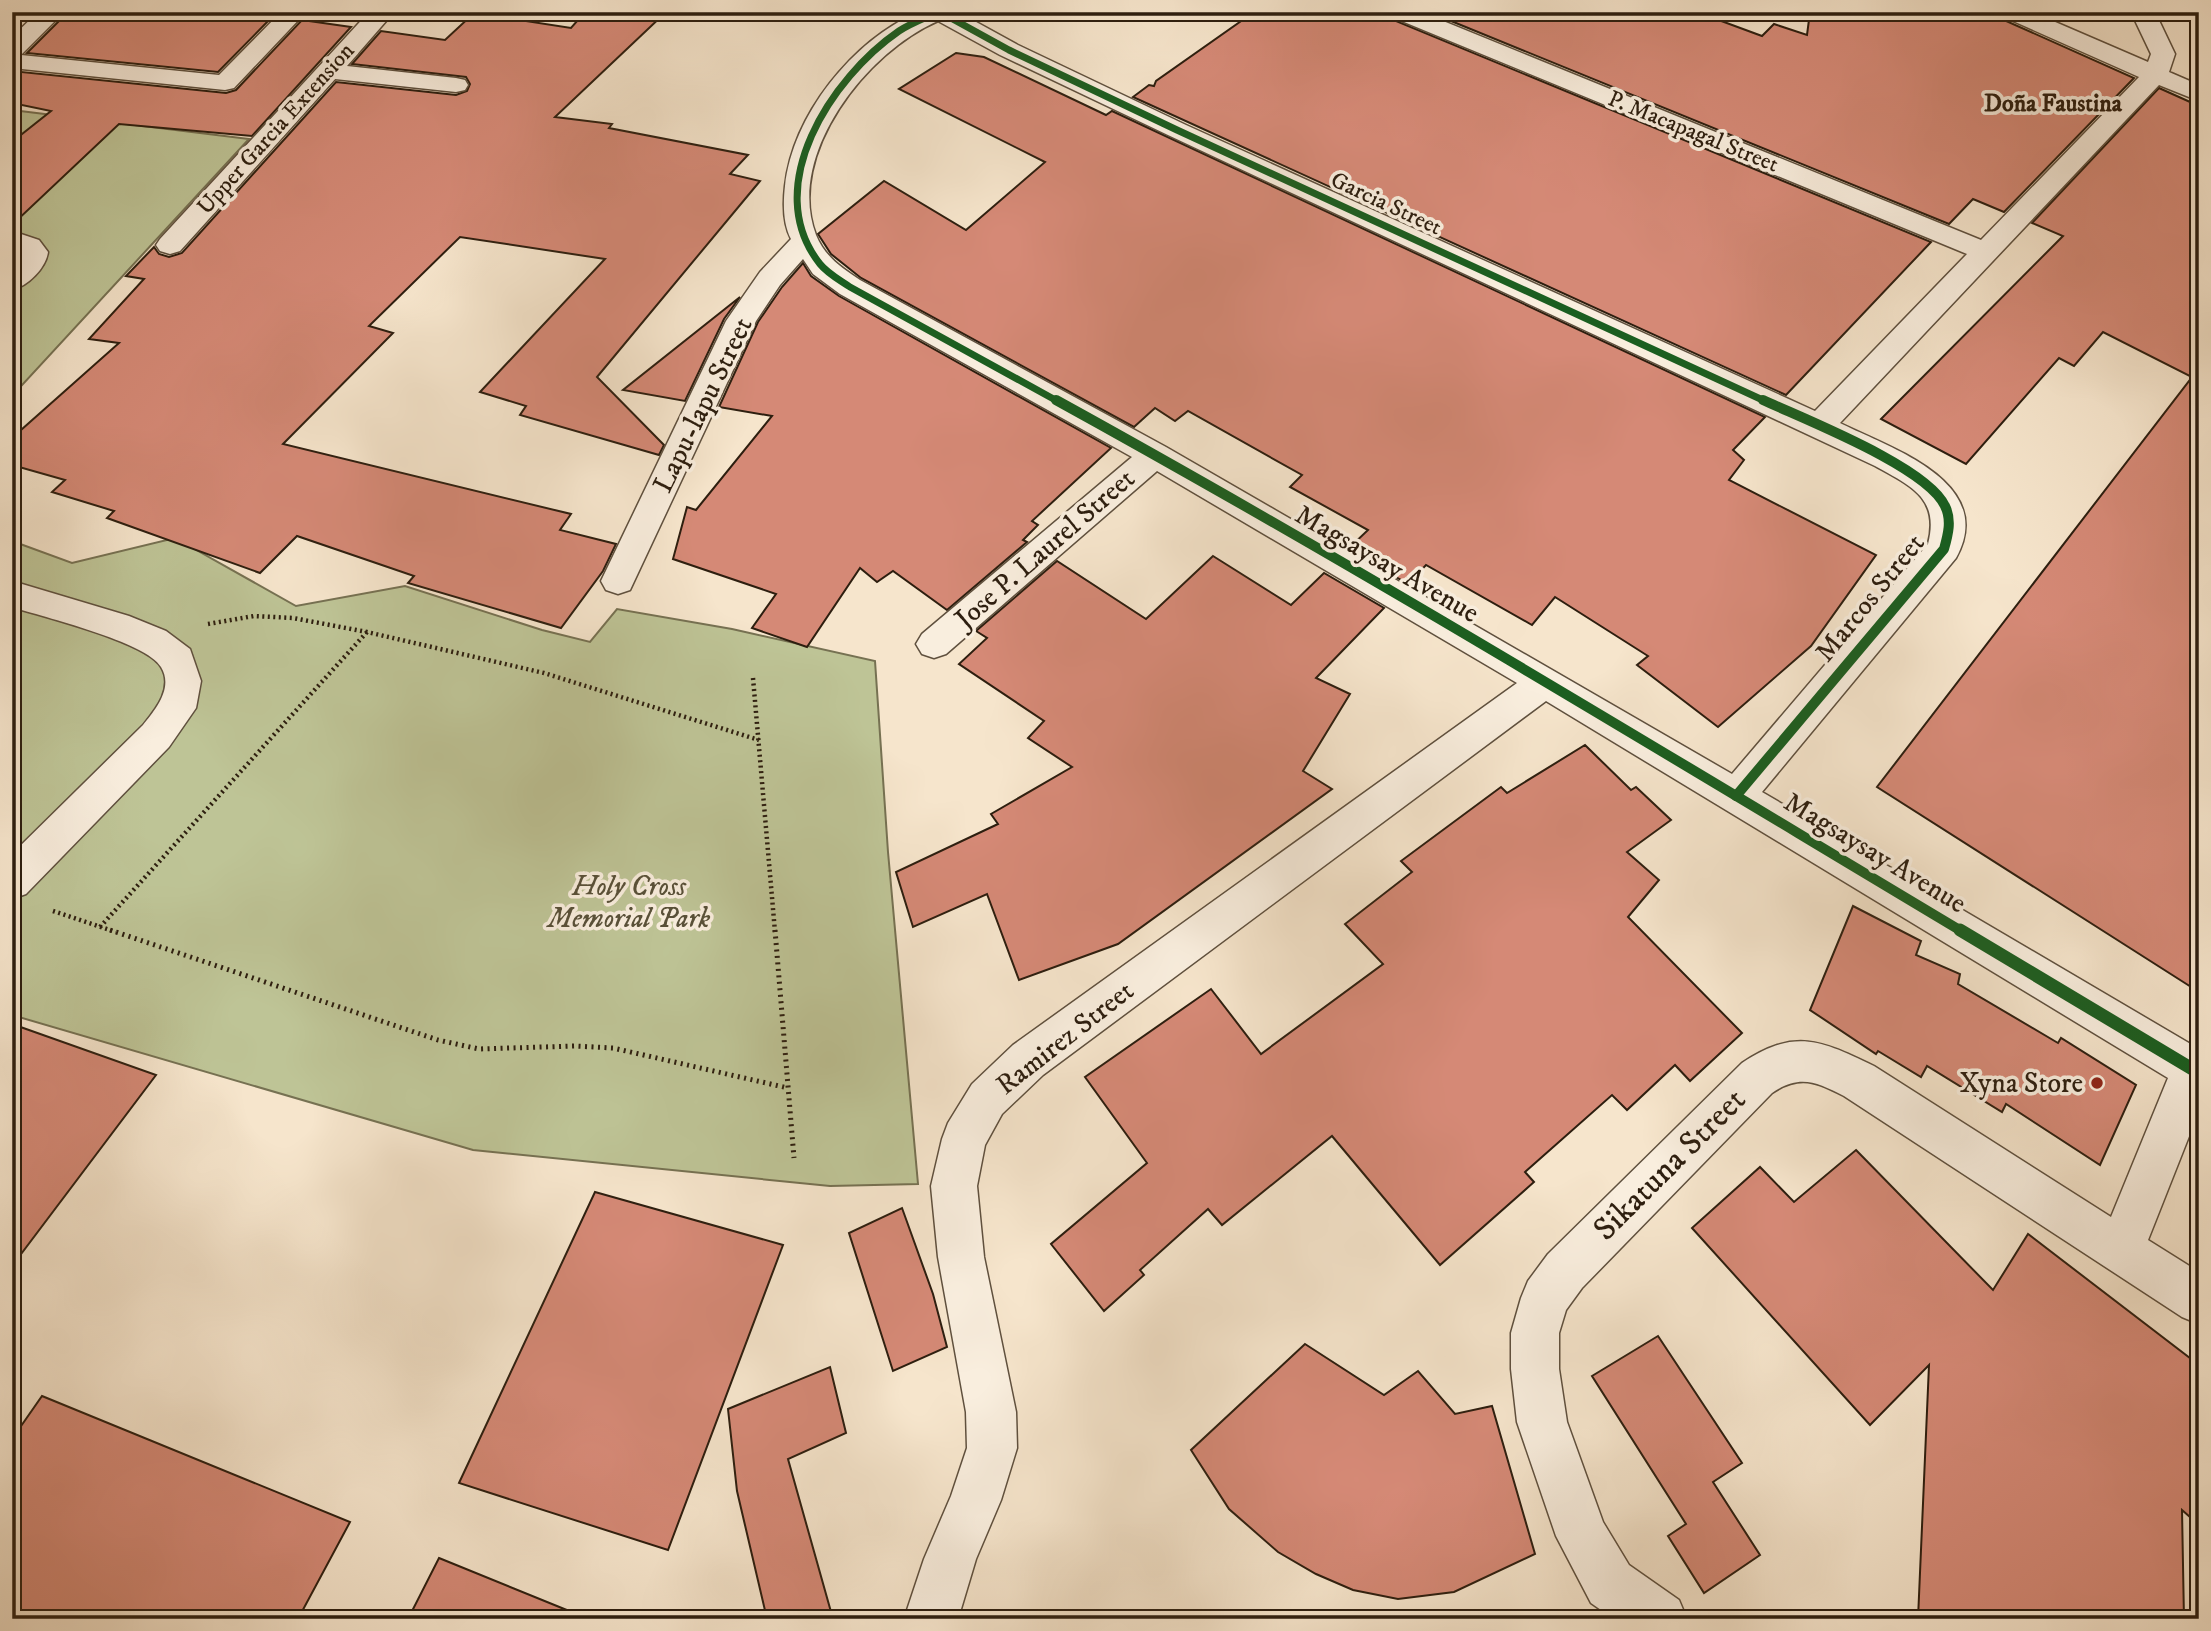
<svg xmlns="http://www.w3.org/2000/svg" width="2211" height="1631" viewBox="0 0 2211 1631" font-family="'IM FELL DW Pica',serif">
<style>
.green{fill:#bec496;stroke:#767152;stroke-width:2}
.building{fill:#d58976;stroke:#2d1e0f;stroke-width:2}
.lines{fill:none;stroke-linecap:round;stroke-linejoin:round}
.minor-casing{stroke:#5f503e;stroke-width:3}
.path-far1{stroke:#2d1e0f;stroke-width:4.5;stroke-dasharray:2 3.5;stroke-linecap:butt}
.path{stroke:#2d1e0f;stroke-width:5;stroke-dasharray:2 4.5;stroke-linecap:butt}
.minor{fill:#f9eede;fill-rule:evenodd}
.cycleway-far2-casing{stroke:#f9eede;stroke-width:10}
.cycleway-far1-casing{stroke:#f9eede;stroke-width:14}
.cycleway-casing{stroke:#f9eede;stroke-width:18}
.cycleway-far2{stroke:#1b5e20;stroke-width:7}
.cycleway-far1{stroke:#1b5e20;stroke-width:10}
.cycleway{stroke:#1b5e20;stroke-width:13}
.poi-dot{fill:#8f2418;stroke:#f9eede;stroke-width:2.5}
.labels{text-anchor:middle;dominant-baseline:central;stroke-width:7;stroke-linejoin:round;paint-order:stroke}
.far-street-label{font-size:23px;fill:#2d1e0f;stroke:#f9eede}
.far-neighbourhood-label{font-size:24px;font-weight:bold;fill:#2d1e0f;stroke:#f9eede}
.street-label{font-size:28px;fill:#2d1e0f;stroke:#f9eede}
.park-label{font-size:28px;font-style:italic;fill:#585038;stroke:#f9eede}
.poi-label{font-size:28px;fill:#2d1e0f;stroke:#f9eede;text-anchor:end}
.near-street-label{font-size:33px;fill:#2d1e0f;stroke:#f9eede}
</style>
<rect width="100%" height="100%" fill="#f6e5cc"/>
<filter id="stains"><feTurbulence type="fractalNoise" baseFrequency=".00286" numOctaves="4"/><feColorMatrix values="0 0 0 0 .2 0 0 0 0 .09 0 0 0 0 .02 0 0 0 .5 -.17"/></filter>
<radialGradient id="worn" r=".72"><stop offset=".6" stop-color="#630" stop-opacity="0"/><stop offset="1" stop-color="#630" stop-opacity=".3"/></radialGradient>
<g class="green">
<polygon points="12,110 249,139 12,396"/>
<polygon points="175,538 296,606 405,586 542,630 590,642 617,609 732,629 875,661 888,852 918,1184 830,1186 473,1150 12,1015 12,541 72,563"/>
</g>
<g class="building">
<polygon points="68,12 244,12 273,16 218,72 27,53"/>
<polygon points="585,12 666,12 555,117 612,124 609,128 748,155 730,174 760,181 597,377 664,445 659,455 520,415 526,406 480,392 605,259 460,237 369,326 393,333 283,444 571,514 560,530 616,544 603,571 561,628 408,583 414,576 297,536 260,573 107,518 114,511 52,492 65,480 12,465 12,438 119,343 89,339 144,279 126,276 154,247 159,254 169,257 182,253 336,82 456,95 467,91 470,84 466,77 352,64 381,31 445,40 474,13 571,28"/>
<polygon points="1254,12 1386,12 1391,19 1931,242 1786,395 1133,97 1149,85 1154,86 1156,81"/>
<polygon points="1429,12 1697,12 1762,36 1774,24 1807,35 1810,12 1986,12 2134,78 2004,212 1973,199 1949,224"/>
<polygon points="302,20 351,27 252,136 119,124 12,225 12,142 51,111 12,103 12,71 226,93 236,90"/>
<polygon points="956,53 984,57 1106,115 1112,111 1765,417 1733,450 1744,460 1729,480 1876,555 1811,646 1718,727 1637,665 1648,656 1555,597 1532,625 1426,565 1408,584 1348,549 1368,530 1290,487 1302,475 1188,411 1175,421 1155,408 1134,427 861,278 831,254 818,234 884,181 966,230 1045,162 899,89"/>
<polygon points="2159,88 2199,106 2199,992 1877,787 2192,377 2103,332 2074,366 2059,358 1966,464 1881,419 2063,236 2032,223"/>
<polygon points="803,263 811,276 839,296 1111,448 1032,521 1038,525 1023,540 1027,542 947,610 893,571 877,582 860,568 807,647 752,628 776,594 673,559 687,507 696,510 772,416 719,407 758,322 782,287"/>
<polygon points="740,297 724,319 685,401 623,390"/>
<polygon points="1213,556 1291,605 1324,573 1384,608 1316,678 1350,694 1303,771 1332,789 1118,944 1019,980 987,894 913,927 896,872 998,824 991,814 1072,767 1028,738 1044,721 959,664 987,638 976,631 1057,561 1146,619"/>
<polygon points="1585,745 1631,790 1636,787 1671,820 1627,852 1659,880 1628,917 1742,1033 1690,1081 1675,1065 1627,1110 1612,1095 1525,1172 1534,1182 1440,1265 1332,1136 1222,1225 1208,1209 1140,1270 1144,1275 1104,1311 1051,1244 1147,1163 1085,1077 1211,989 1261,1054 1383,964 1345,924 1412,872 1401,861 1501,787 1507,793"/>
<polygon points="1853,906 1921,941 1916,955 1960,974 1958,984 2058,1043 2061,1038 2136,1085 2100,1165 2006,1104 2002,1112 1927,1066 1921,1077 1878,1051 1876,1054 1810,1010"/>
<polygon points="12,1024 156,1075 12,1266"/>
<polygon points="1856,1150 1993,1290 2028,1234 2199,1365 2199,1525 2182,1510 2184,1619 1918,1619 1929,1365 1870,1425 1692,1228 1760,1167 1794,1202"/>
<polygon points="595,1192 783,1245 668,1550 459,1483"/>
<polygon points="902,1208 933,1294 947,1347 893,1371 849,1233"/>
<polygon points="1658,1336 1742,1463 1713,1482 1760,1555 1704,1593 1668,1536 1686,1524 1592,1376"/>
<polygon points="1305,1344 1384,1395 1418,1371 1455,1414 1492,1406 1535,1554 1454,1592 1398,1599 1353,1590 1316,1574 1278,1552 1229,1509 1191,1450"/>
<polygon points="830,1367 846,1433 788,1459 833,1619 767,1619 737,1491 728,1409"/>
<polygon points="42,1396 350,1522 298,1619 12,1619 12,1439"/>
<polygon points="439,1558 584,1617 584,1619 408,1619"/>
</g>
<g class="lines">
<defs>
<g id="minor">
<polygon points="38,12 64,12 21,55 219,75 281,12 306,12 234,88 225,90 12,68 12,37"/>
<polygon points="369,12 394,12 347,66 456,78 465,80 468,85 465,90 456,92 335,79 180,251 170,254 160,251 156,245 160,239"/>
<path d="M918,12H958L1018,45L1186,125L1815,411L1967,254L1392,17L1388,12H1421L1981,240L2139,77L2004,17L2000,12H2032L2148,62L2151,54L2131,12H2155L2175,54L2169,72L2199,85V101L2159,85L1840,423C1890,448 1998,482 1956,558L1762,792L2199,1049V1111L2148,1240L2199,1272V1324L2182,1317L1844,1096C1816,1082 1800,1074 1772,1093L1582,1288L1566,1310L1559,1333V1369L1567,1422L1603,1522L1629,1565L1679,1600L1687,1619H1614L1591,1603L1556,1536L1517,1422L1511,1369V1333L1521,1298L1528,1281L1548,1254L1742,1063C1795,1028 1820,1040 1874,1066L2111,1217L2168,1078L1546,701L1043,1075L1002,1114L985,1145L977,1186L984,1257L1016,1412L1017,1448L1001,1500L976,1559L958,1619H904L924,1559L951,1496L967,1448L966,1412L938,1257L931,1186L942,1139L948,1123L972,1084L1013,1045L1517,683L1157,471L946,654L934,658L922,654L916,644L922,634L1132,457L840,294L813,274L803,259L780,285L756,321L630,590L618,594L606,590L601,581L726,321L760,272L791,239C783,224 783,203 785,186C793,115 852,41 918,12ZM938,21L1000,55L1168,135L1875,466C1911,486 1940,498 1928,544L1732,774L1166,447L860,280C842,268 825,257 816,235C785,154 868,51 938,21Z"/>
<path d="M12,231L39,240L48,252C46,268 28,286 12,290V264L20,253L12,250Z"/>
<path d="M12,581L129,616L166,631L190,649L201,681L196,708L169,747L26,894L12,899V854L143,725C155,710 174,688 161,667C147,642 43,617 12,607Z"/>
</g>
</defs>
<use href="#minor" class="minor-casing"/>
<g class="path-far1">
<polyline points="208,624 254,616 293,618 367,632 544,673 759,740"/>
<polyline points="753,678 775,932"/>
<polyline points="53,911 116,932"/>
<polyline points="100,927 367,632"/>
</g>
<g class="path">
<polyline points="110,930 438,1040 479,1049 575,1046 613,1048 788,1088"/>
<polyline points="775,930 794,1158"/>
</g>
<use href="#minor" class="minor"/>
<defs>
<g id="cycleway-far2">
<path d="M938,12C925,18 911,23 899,31C832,77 759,187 820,264C828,274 840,280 850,287L1059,402"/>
<polyline points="940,12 1009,50 1177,130 1767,402"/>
</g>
<g id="cycleway-far1">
<path d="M1056,400C1363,569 1662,752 1963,932"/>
<path d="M1736,796L1944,549C1948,535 1952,520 1945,506C1927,467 1806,420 1763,400"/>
</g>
<polyline id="cycleway" points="1960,930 2199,1073"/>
</defs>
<use href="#cycleway-far2" class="cycleway-far2-casing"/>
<use href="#cycleway-far1" class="cycleway-far1-casing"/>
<use href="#cycleway" class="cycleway-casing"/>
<use href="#cycleway-far2" class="cycleway-far2"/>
<use href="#cycleway-far1" class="cycleway-far1"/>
<use href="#cycleway" class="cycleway"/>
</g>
<circle class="poi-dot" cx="2097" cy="1083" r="7"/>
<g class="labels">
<g class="far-street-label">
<text transform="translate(276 129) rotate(-48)">Upper Garcia Extension</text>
<text transform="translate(1693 132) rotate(22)">P. Macapagal Street</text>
<text transform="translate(1386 204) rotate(25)">Garcia Street</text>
</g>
<g class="far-neighbourhood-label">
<text x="2053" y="104">Doña Faustina</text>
</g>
<g class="street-label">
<text transform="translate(703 405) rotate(-64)">Lapu-lapu Street</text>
<text transform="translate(1045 549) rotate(-41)">Jose P. Laurel Street</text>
<text transform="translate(1387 564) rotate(30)">Magsaysay Avenue</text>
<text transform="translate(1870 598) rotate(-51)">Marcos Street</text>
<text transform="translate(1875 853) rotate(31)">Magsaysay Avenue</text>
<text transform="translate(1065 1038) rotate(-38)">Ramirez Street</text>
</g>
<g class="park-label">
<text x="629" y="886">Holy Cross<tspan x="629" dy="32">Memorial Park</tspan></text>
</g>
<g class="poi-label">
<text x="2083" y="1083">Xyna Store</text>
</g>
<g class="near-street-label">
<text transform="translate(1670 1165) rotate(-45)">Sikatuna Street</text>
</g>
</g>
<rect width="2211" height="1631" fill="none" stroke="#f6e5cc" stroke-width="42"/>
<rect x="14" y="14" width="2183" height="1603" fill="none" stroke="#2d1e0f" stroke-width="3.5"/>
<rect x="21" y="21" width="2169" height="1589" fill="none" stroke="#2d1e0f" stroke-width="2"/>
<rect width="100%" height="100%" filter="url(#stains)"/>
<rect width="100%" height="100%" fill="url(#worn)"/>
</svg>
